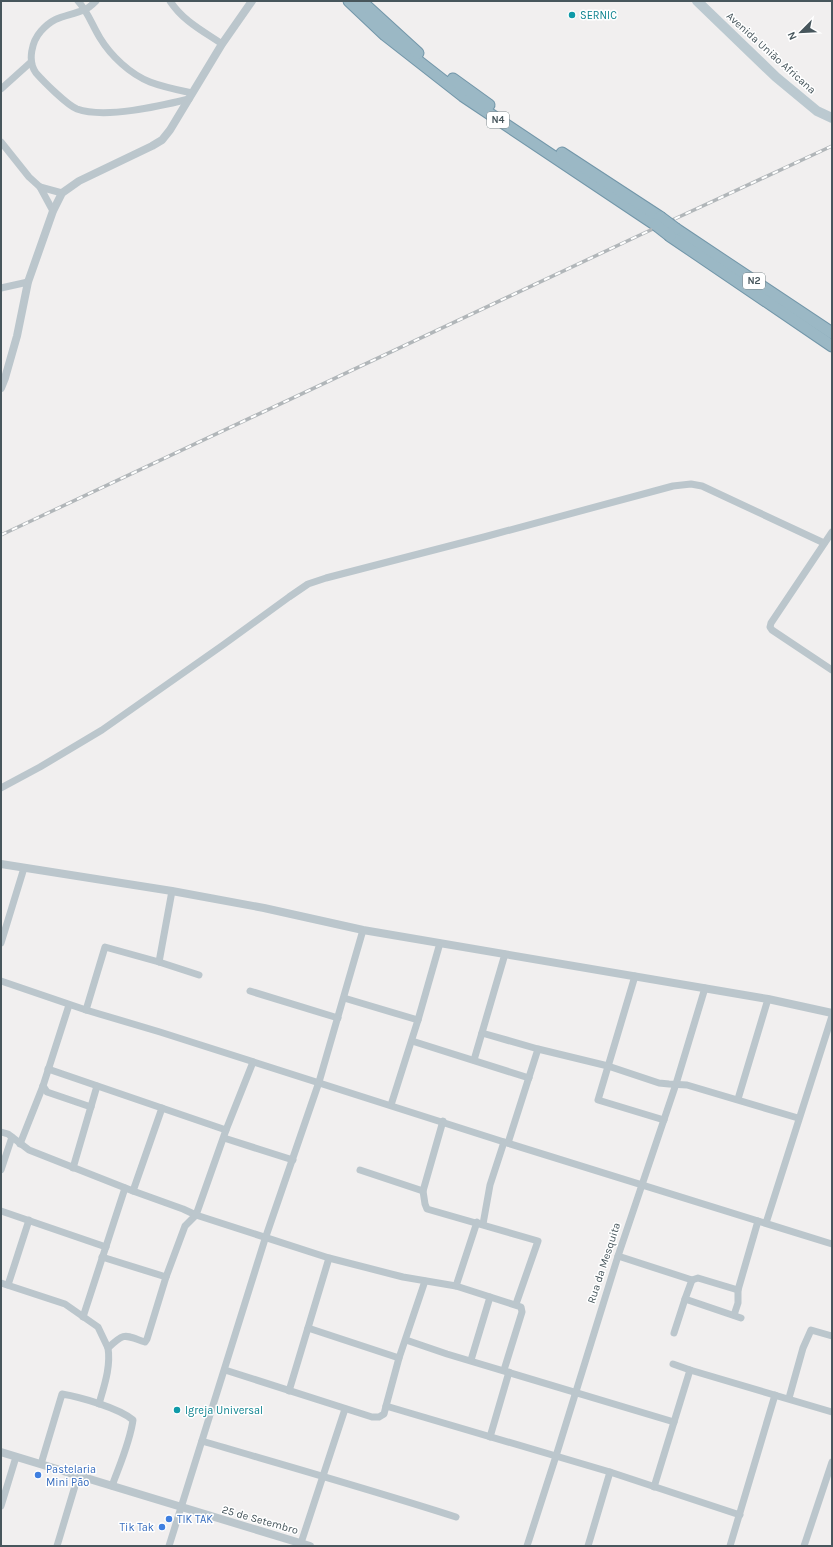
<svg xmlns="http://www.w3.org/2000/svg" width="833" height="1547" viewBox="0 0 833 1547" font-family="Karla,sans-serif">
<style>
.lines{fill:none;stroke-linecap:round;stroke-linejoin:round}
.trunk-casing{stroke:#7296a9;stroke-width:13}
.minor{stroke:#bbc6cc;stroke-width:7}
.tertiary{stroke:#bbc6cc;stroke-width:8}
.secondary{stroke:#bbc9d0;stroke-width:10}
.trunk{stroke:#9bb8c5;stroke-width:11}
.rail-casing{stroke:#b1b6b9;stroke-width:3.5}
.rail{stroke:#fff;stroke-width:2;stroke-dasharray:6;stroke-linecap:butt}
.trunk-bridge-casing{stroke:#7296a9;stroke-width:13;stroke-linecap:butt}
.trunk-bridge{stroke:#9bb8c5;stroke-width:11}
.culture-dot{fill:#0f9aa8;stroke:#fff;stroke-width:1.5}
.shop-dot{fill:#3f7fe0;stroke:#fff;stroke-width:1.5}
.labels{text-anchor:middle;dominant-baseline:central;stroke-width:3;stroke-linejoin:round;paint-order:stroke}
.shield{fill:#fff;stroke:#7e898d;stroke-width:1}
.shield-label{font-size:10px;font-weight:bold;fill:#47565c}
.culture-label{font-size:11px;fill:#0d838f;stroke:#fff;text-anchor:start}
.street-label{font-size:11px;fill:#47565c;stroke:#fff}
.shop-label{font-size:11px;fill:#366cbe;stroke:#fff;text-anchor:start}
</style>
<rect width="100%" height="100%" fill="#f1efef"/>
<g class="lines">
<defs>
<g id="trunk">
<polyline points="349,1 385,35 463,96 656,225"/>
<polyline points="361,1 418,53"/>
<polyline points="453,79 489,105"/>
<polyline points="562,153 660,217"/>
<polyline points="676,229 832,333"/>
<polyline points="670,236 832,346"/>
</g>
</defs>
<use href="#trunk" class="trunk-casing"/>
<g class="minor">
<path d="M78,1C88,12 92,25 100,38C111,56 130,74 150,82C163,87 178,90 192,93"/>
<path d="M96,1C93,4 89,8 84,10C66,17 55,15 41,31C32,41 27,61 36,73C44,82 67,105 77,109C105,119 160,106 189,99"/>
<path d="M170,1C183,21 203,31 222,44"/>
<polyline points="1,89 31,62"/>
<polyline points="1,142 29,177 40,187 62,193"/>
<polyline points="40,187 53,211"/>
<polyline points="1,288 28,282"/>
<polyline points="832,532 771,623 770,627 772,630 832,670"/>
<polyline points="1,788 40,767 102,730 223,645 289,597 308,584 326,578 484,537 673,486 691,484 702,486 824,543"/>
<polyline points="1,943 24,868"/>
<polyline points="159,962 172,891"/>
<polyline points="635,976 598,1100 664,1120"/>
<polyline points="1,981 86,1010 160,1032 504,1142 832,1244"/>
<polyline points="250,991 338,1018"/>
<polyline points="344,998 418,1020"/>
<polyline points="86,1010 105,947 159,962 199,975"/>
<polyline points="482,1033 538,1049 608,1066 659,1083 669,1084 687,1085 798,1118"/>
<polyline points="412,1041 529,1078"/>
<polyline points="474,1060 505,954"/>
<polyline points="48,1069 226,1130"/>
<polyline points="43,1086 47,1092 91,1107"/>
<polyline points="738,1099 768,999"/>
<polyline points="391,1105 418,1020 440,943"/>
<polyline points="443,1121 423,1191 425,1204 427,1209 538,1241 516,1304"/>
<polyline points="1,1132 8,1134 29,1150 133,1191 183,1209 196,1215 329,1258 403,1277 456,1286 521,1307 522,1312 504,1370"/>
<polyline points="224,1138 293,1160"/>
<polyline points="508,1143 538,1049"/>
<polyline points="20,1144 43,1086 69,1005"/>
<polyline points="73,1168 97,1086"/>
<polyline points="1,1170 12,1137"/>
<polyline points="360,1170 423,1191"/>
<polyline points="133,1191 162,1108"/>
<polyline points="1,1211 106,1247"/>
<polyline points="766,1223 832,1016"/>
<polyline points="483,1224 490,1185 504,1142"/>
<polyline points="618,1256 692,1280 698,1278 738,1290"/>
<polyline points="102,1257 166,1277"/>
<polyline points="692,1280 685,1299 741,1318"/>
<path d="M1,1283L65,1304L98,1327L108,1348C125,1332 124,1335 145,1342L147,1339L166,1277L185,1226L196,1215L226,1130L253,1062"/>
<polyline points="8,1285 29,1220"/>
<polyline points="456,1286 477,1222"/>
<polyline points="734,1315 738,1303 738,1290 758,1221"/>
<polyline points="83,1317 125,1188"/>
<polyline points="308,1328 399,1358"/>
<polyline points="674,1333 685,1299"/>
<polyline points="406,1340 447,1354 674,1422"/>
<polyline points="471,1360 490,1297"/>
<polyline points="673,1364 690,1370"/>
<polyline points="225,1370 372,1417 379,1417 384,1414 386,1406 610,1472 740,1515"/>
<polyline points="289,1391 329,1258"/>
<polyline points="789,1398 803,1348 811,1330 832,1336"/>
<path d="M99,1404C104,1386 111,1367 108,1348"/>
<polyline points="386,1406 399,1358 425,1281"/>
<polyline points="490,1437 509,1372"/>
<path d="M202,1441C287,1466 372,1490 456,1517"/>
<path d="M41,1464L62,1394C80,1397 119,1408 133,1420C130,1442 120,1464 112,1486"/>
<polyline points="654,1487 690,1370 832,1412"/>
<polyline points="1,1506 16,1457"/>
<polyline points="301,1543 345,1409"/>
<polyline points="57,1546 78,1476"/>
<polyline points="169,1546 265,1239 319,1082 363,930"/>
<polyline points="527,1546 556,1456 618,1256 676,1084 705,988"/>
<polyline points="588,1546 610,1472"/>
<polyline points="730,1546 775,1395"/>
<polyline points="804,1546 832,1462"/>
</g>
<g class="tertiary">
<polyline points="1,388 5,378 17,336 28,282 53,211 62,193 79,181 152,146 162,140 170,130 222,44 252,1"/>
<polyline points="1,864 172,891 264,908 363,930 768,999 832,1013"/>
<polyline points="1,1452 310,1546"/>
</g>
<polyline class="secondary" points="697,1 776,77 817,111 832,118"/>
<use href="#trunk" class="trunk"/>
<defs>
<polyline id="rail" points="1,535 640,235 832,146"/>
</defs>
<use href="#rail" class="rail-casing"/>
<use href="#rail" class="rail"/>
<defs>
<g id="trunk-bridge">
<polyline points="660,217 676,229"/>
<polyline points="656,225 670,236"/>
</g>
</defs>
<use href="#trunk-bridge" class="trunk-bridge-casing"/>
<use href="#trunk-bridge" class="trunk-bridge"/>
</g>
<g class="culture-dot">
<circle cx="572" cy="15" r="4"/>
<circle cx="177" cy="1410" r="4"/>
</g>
<g class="shop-dot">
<circle cx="38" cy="1475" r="4"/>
<circle cx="169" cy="1519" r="4"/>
<circle cx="162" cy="1527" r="4"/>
</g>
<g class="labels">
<g class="shield">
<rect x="487" y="112" width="22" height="16" rx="3"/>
<rect x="743" y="273" width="22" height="16" rx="3"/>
</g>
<g class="shield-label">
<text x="498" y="120">N4</text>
<text x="754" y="281">N2</text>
</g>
<g class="culture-label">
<text x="580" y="15">SERNIC</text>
<text x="185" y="1410">Igreja Universal</text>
</g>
<g class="street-label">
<text transform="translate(771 53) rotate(42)">Avenida União Africana</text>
<text transform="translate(604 1263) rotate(-72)">Rua da Mesquita</text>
<text transform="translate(260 1520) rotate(16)">25 de Setembro</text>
</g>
<g class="shop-label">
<text x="46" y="1469">Pastelaria<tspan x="46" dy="13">Mini Pão</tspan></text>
<text x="177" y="1519">TIK TAK</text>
<text x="154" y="1527" text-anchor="end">Tik Tak</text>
</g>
</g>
<rect width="833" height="1547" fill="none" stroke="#47565c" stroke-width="4"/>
<g transform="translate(801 32) rotate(246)" stroke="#ffffff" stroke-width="3" paint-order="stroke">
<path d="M0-3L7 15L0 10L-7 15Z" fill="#47565c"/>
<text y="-6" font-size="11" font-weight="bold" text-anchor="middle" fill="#47565c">N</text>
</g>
</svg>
